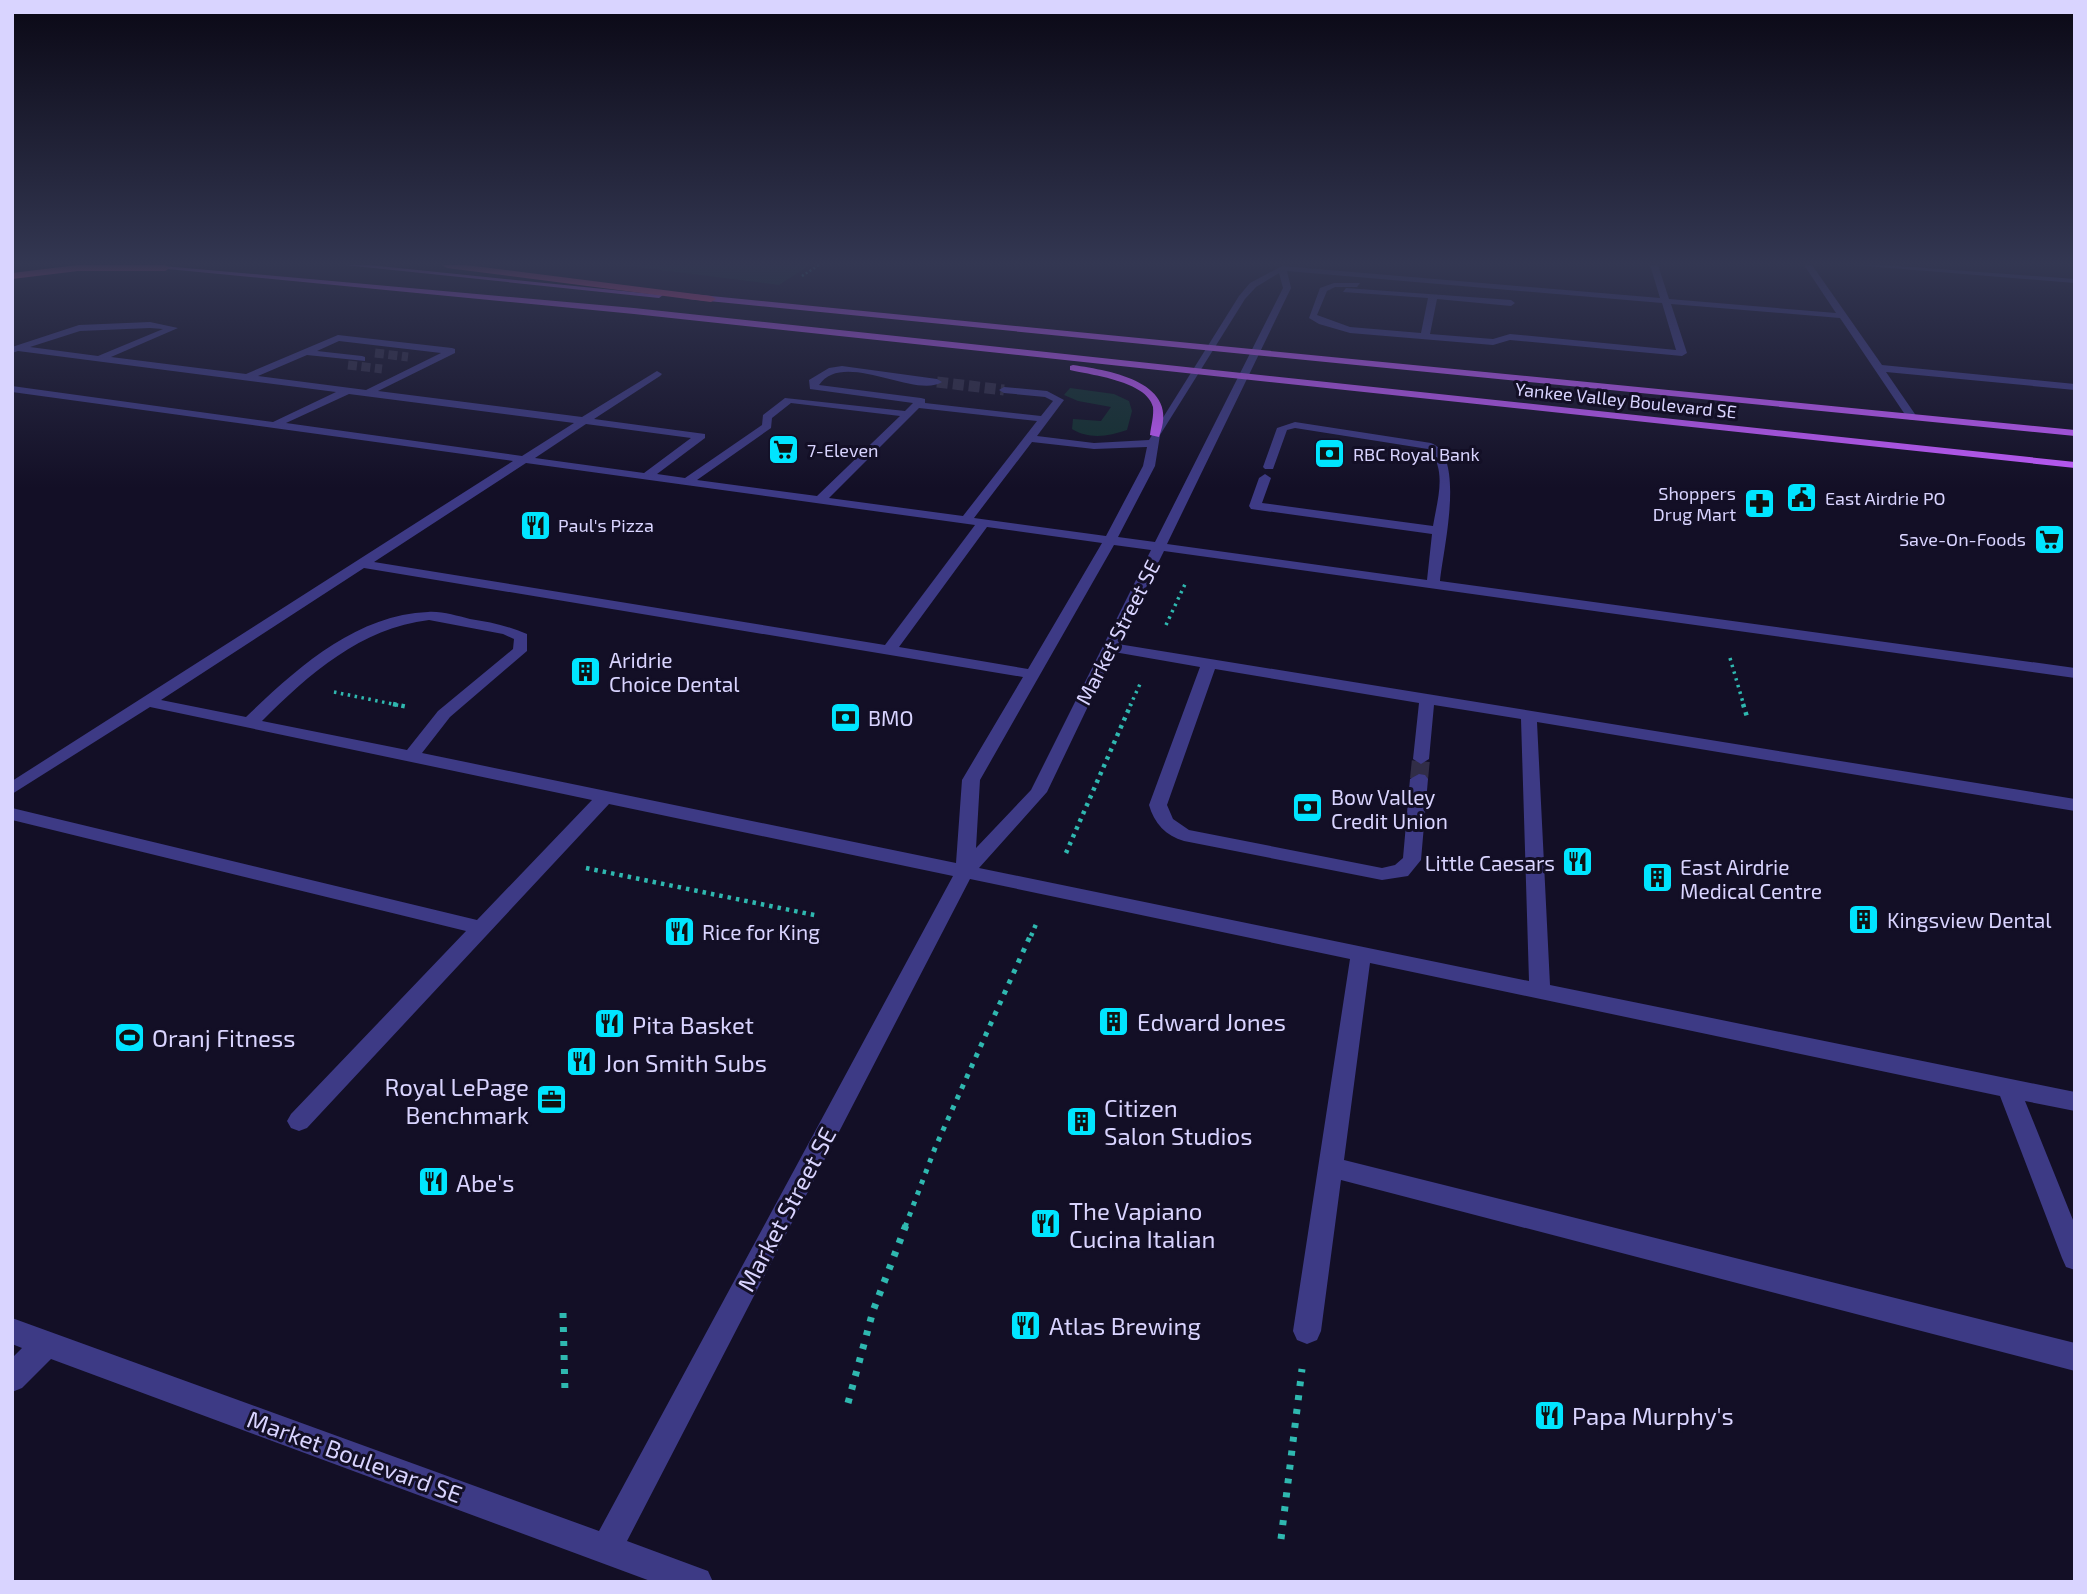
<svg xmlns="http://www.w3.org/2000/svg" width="2087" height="1594" viewBox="0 0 2087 1594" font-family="'Exo 2',sans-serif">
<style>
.green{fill:#12302f}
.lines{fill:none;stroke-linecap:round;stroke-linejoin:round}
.minor-tunnel-far2{stroke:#312d47;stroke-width:9;stroke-dasharray:9 4.5;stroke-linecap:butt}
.minor-tunnel-far1{stroke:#312d47;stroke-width:11;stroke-dasharray:11 5;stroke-linecap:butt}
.minor-tunnel{stroke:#312d47;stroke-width:18;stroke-dasharray:18 9;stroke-linecap:butt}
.path-far4{stroke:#2fb8b0;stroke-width:2.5;stroke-dasharray:2 2.5;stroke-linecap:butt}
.path-far3{stroke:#2fb8b0;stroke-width:3.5;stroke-dasharray:2.5 4.5;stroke-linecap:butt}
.path-far2{stroke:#2fb8b0;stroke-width:4.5;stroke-dasharray:3.5 5;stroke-linecap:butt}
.path-far1{stroke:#2fb8b0;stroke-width:5;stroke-dasharray:4.5 7;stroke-linecap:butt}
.path{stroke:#2fb8b0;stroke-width:7;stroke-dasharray:5 9;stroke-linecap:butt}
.minor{fill:#3d3a85;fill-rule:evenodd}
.major{fill:#c25bff;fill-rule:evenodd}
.highway{fill:#ff4fa3;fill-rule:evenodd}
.labels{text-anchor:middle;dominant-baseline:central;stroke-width:6;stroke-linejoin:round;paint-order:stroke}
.far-street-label{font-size:18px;fill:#d9d4ff;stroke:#130f26}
.far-poi-label{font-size:18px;fill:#d9d4ff;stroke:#130f26;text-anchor:start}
.street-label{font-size:21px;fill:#d9d4ff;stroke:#130f26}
.poi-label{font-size:21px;fill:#d9d4ff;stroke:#130f26;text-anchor:start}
.near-poi-label{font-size:24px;fill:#d9d4ff;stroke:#130f26;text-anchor:start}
.near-street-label{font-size:24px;fill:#d9d4ff;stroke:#130f26}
</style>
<rect width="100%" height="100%" fill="#130f26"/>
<g class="green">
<polygon points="621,265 810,265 779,285"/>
<path d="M1070,388L1114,394L1129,401L1132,411L1127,430C1109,436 1090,440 1072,429L1073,419L1101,421L1111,407L1078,401L1064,395Z"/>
</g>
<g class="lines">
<g class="minor-tunnel-far2">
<polyline points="375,353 408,357"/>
<polyline points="348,365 382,369"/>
</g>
<polyline class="minor-tunnel-far1" points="937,382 1004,390"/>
<polyline class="minor-tunnel" points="1419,779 1421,759"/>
<polyline class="path-far4" points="802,276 819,265"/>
<g class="path-far3">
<polyline points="1166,625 1186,582"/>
<polyline points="1730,658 1744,706"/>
<polyline points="334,692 402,706"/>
<polyline points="1130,706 1140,684"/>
</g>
<g class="path-far2">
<polyline points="393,704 408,707"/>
<polyline points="1743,704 1748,720"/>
<polyline points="1066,853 1131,704"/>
<polyline points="586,868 819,916"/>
<polyline points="1031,936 1037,922"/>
</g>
<polyline class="path-far1" points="905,1227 935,1148 1031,934"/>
<g class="path">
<polyline points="563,1313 565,1393"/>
<polyline points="848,1403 873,1311 906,1225"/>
<polyline points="1281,1539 1302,1369"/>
</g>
<g class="minor">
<path d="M1650,265H1658L1669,299L1836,313L1804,265H1812L1882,365L2075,384V390L1886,372L1917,417L1912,420L1908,419L1840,318L1671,304L1687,353L1682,356L1510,340L1493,345L1350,333L1319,324L1309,318L1320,288L1334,283H1360L1357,287H1335L1327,291L1317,315L1350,327L1421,333L1428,298L1343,292L1346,288L1511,300L1515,303L1511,306L1437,299L1430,334L1493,339L1510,334L1676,350L1662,303L1287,271L1291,288L1167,544L1427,580L1432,534L1251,509L1249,506L1259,478L1265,474L1271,478L1262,503L1433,526C1437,501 1448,469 1428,449L1295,428L1287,430L1273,469H1265L1263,467L1277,428L1295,422L1431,443C1466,456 1443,550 1440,581L2075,668V678L1164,551L1118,644L2075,799V811L1537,722L1550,985L2075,1092V1111L2025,1101L2075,1225V1270L2066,1267L2062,1258L2000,1096L1370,963L1344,1160L2075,1343V1371L1341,1180L1321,1331L1317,1340L1307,1344L1297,1340L1293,1331L1350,959L970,879L627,1541L708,1571L713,1582H653L51,1359L22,1388L12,1392V1358L22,1348L12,1344V1318L599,1531L953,876L609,804L307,1128L299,1131L291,1128L287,1121L291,1114L466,931L12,820V808L477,920L592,800L150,707L12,794V781L513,461L12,392V386L273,422L336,392L18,351L12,353V347L79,325L150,322L178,328L111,357L246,374L338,335L452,348L455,349V353L378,391L582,417L657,371L662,374L660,376L594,419L705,434V438L657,474L685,478L762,425L763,415L785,398L905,411L913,403L810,389L809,380L829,368L842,366L937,379L942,382C915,399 843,349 819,385L921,398L925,399V403L1041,416L1053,401L1045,397L1004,393L999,390L1004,387L1047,391L1064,400L1037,436L1094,443L1149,440L1239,296L1250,283L1282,266L1660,298ZM1279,273L1283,288L1155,542L1118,537L1155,466L1160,435L1245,299L1256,287ZM150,328L163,329L98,356L30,347L80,331ZM339,341L441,353L366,390L258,376L307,355L365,361V357L362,356L317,351ZM349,394L574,423L522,456L286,423ZM791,403L900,416L817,496L697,480L771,428L772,418ZM919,408L1037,421L963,516L829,498ZM586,424L691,438L644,473L535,458ZM1032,442L1094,449L1147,447L1143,466L1106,536L974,518ZM526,463L975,525L885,645L374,562ZM987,527L1102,543L1028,669L899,647ZM1114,545L1151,550L1031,790L976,848L980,780ZM364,568L1023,677L962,780L956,863L422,753L450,717L527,651V634C509,626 490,622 470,619C457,616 442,611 428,612C355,615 296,669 246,717L161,700ZM429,620L503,634L514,639L513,649L438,711L407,750L262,721C309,674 361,628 429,620ZM1114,652L1200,667L1149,805C1154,823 1166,836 1184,841L1382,880L1408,876L1421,860L1428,779L1425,775L1419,774L1410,779L1403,858L1395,865L1382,868L1189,830L1173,819L1167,805L1215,669L1419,703L1413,759L1421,764L1429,759L1434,705L1521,719L1529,981L979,868L1047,792Z"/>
<polygon points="1854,265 1885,265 2075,279 2075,283"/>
</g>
<g class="major">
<polygon points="126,265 152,265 634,308 2075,462 2075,468 634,314"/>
<polygon points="345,265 369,265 663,295 659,298"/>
<polygon points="691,294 2075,430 2075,436 688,299"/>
<path d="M1073,365C1112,371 1182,382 1159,437L1150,435C1151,426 1154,416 1153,407C1147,381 1091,375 1070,370V366Z"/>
</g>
<g class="highway">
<polygon points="78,265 165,265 170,268 165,271 78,271 12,279 12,273"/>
<polygon points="442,265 466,265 711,296 716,299 711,302 447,268"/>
</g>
</g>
<linearGradient id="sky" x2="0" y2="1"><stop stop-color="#0a0815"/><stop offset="0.54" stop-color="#333752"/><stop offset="1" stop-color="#333752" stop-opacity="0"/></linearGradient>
<rect width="2087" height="488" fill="url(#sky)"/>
<defs>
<symbol id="supermarket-square" viewBox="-11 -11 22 22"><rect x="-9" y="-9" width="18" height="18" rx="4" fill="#00e5ff" stroke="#130f26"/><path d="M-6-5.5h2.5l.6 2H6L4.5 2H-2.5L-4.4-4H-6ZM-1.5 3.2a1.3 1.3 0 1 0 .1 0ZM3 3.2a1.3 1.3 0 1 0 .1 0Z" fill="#111"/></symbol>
<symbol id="bank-square" viewBox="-11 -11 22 22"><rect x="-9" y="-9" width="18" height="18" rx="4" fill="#00e5ff" stroke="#130f26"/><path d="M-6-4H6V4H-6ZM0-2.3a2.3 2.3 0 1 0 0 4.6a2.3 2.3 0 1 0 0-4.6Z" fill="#111"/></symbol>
<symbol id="civic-square" viewBox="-11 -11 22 22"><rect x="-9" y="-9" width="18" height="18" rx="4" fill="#00e5ff" stroke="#130f26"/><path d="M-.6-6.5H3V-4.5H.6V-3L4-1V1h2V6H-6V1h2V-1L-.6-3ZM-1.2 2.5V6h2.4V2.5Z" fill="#111"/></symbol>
<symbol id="pharmacy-square" viewBox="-11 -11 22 22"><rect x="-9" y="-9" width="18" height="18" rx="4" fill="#00e5ff" stroke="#130f26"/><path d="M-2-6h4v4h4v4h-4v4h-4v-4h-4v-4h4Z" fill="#111"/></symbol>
<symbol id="restaurant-square" viewBox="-11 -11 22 22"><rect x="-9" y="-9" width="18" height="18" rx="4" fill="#00e5ff" stroke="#130f26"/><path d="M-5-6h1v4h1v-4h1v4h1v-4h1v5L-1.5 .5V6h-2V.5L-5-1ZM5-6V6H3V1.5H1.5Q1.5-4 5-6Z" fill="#111"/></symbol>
<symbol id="building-square" viewBox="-11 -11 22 22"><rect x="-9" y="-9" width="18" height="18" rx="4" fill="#00e5ff" stroke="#130f26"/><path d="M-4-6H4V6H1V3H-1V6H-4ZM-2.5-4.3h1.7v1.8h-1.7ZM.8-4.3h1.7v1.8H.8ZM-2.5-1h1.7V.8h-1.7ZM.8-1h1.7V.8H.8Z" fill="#111"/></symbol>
<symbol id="stadium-square" viewBox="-11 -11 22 22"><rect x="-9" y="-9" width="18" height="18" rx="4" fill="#00e5ff" stroke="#130f26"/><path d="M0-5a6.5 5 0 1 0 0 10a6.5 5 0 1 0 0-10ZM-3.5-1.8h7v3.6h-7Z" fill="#111"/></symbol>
<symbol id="office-square" viewBox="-11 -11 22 22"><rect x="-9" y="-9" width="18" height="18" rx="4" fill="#00e5ff" stroke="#130f26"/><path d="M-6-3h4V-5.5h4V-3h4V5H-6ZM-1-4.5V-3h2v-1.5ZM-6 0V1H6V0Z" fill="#111"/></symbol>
</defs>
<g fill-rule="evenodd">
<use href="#supermarket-square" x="766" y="432" width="35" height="35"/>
<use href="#bank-square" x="1312" y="436" width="35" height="35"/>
<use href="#civic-square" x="1784" y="480" width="35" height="35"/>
<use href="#pharmacy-square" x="1742" y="486" width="35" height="35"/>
<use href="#restaurant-square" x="518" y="508" width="35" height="35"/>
<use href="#supermarket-square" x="2032" y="522" width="35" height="35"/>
<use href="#building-square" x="568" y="654" width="35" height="35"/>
<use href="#bank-square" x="828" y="700" width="35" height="35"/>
<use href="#bank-square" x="1290" y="790" width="35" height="35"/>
<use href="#restaurant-square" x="1560" y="844" width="35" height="35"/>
<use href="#building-square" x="1640" y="860" width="35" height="35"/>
<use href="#building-square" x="1846" y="902" width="35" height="35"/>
<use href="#restaurant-square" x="662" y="914" width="35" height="35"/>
<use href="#building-square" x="1096" y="1004" width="35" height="35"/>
<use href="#restaurant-square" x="592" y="1006" width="35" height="35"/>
<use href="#stadium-square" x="112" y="1020" width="35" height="35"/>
<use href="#restaurant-square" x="564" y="1044" width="35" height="35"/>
<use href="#office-square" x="534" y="1082" width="35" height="35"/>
<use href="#building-square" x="1064" y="1104" width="35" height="35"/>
<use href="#restaurant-square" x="416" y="1164" width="35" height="35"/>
<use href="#restaurant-square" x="1028" y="1206" width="35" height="35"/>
<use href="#restaurant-square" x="1008" y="1308" width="35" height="35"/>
<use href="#restaurant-square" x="1532" y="1398" width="35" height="35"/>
</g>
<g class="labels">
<g class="far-street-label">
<text transform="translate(1626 400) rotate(6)">Yankee Valley Boulevard SE</text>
</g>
<g class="far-poi-label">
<text x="807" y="450">7-Eleven</text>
<text x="1353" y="454">RBC Royal Bank</text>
<text x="1736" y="493" text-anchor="end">Shoppers<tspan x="1736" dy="21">Drug Mart</tspan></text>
<text x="1825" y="498">East Airdrie PO</text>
<text x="558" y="525">Paul's Pizza</text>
<text x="2026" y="539" text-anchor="end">Save-On-Foods</text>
</g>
<g class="street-label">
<text transform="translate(1117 632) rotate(-63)">Market Street SE</text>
</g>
<g class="poi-label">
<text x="609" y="659">Aridrie<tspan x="609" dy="24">Choice Dental</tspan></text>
<text x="868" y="717">BMO</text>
<text x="1331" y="796">Bow Valley<tspan x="1331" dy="24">Credit Union</tspan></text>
<text x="1555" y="862" text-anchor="end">Little Caesars</text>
<text x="1680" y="866">East Airdrie<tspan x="1680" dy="24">Medical Centre</tspan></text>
<text x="1887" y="919">Kingsview Dental</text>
<text x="702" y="931">Rice for King</text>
</g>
<g class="near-poi-label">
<text x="1137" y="1021">Edward Jones</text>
<text x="632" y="1024">Pita Basket</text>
<text x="152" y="1037">Oranj Fitness</text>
<text x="604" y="1062">Jon Smith Subs</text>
<text x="529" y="1086" text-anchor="end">Royal LePage<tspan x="529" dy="28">Benchmark</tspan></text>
<text x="1104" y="1107">Citizen<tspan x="1104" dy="28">Salon Studios</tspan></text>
<text x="456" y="1182">Abe's</text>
<text x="1069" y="1210">The Vapiano<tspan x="1069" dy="28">Cucina Italian</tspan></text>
<text x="1049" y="1325">Atlas Brewing</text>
<text x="1572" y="1415">Papa Murphy's</text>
</g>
<g class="near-street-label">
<text transform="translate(786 1209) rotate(-62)">Market Street SE</text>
<text transform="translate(355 1456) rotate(20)">Market Boulevard SE</text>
</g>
</g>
<rect width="2087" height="1594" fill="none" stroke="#d9d4ff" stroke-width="28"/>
</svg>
